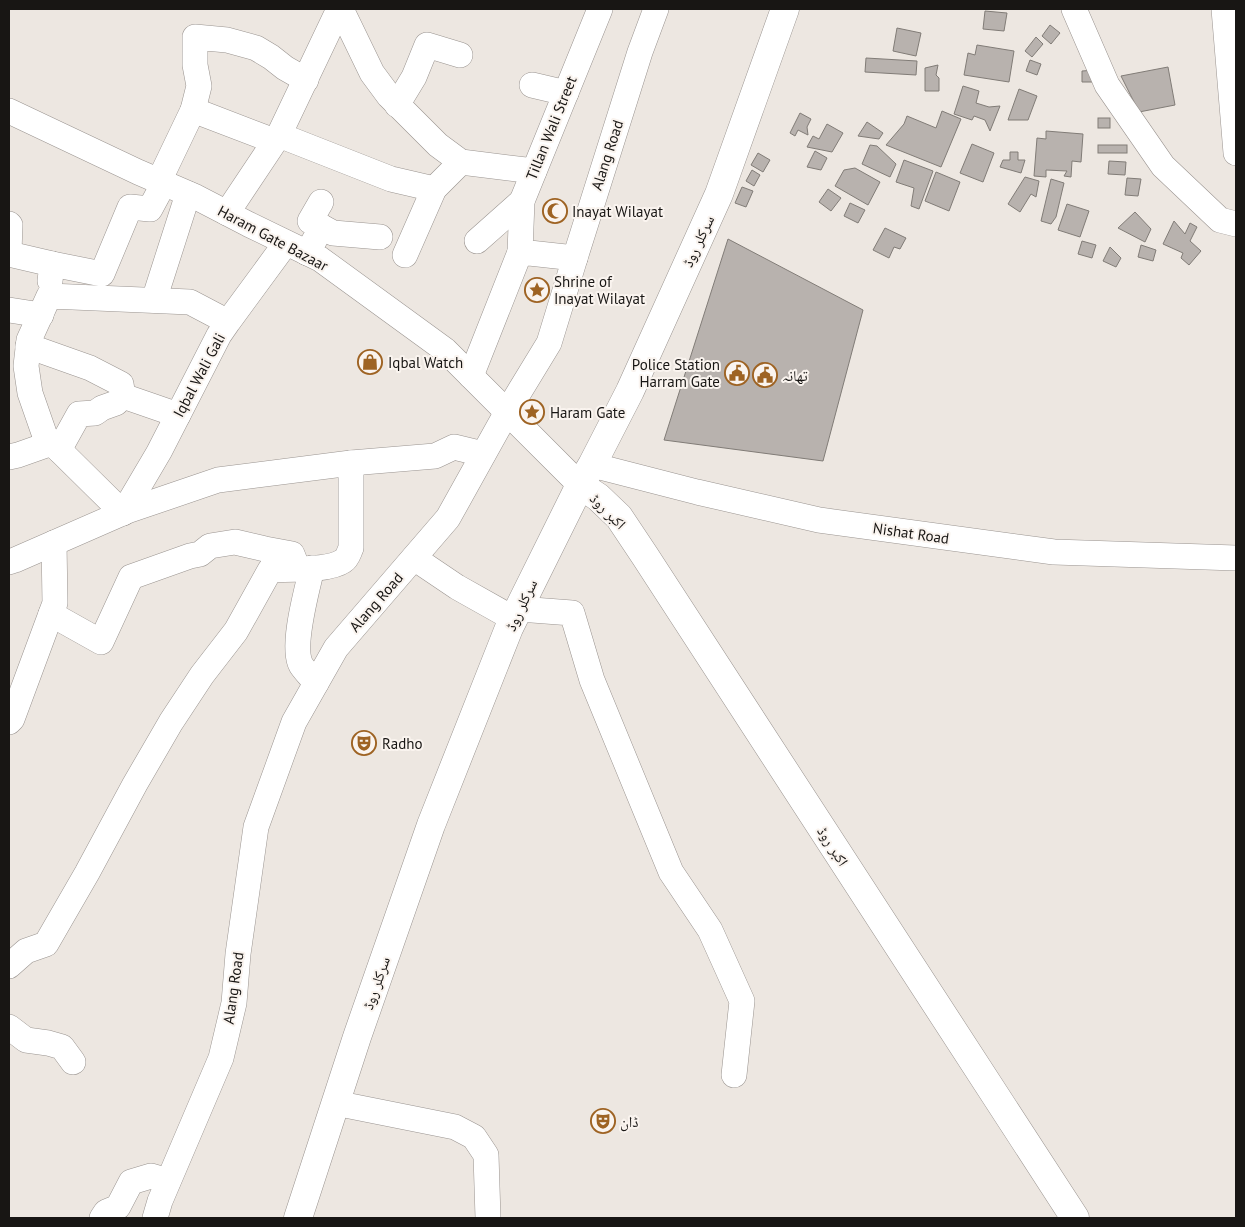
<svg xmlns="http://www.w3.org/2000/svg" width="1245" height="1227" viewBox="0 0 1245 1227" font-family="'PT Sans','Noto Naskh Arabic',sans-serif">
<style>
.building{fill:#b8b2ae;stroke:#817c77}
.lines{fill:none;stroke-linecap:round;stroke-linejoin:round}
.minor-casing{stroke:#9a9490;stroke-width:26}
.major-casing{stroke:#9a9490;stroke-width:29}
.minor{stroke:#fff;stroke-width:25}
.major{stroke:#fff;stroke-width:28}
.labels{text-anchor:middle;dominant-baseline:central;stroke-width:4;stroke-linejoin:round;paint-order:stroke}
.street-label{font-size:15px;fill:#181614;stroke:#faf4ef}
.poi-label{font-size:15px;fill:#181614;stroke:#faf4ef;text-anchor:start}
</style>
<rect width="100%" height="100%" fill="#ede7e1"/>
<g class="building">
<polygon points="985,11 1007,13 1004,31 983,29"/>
<polygon points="1050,25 1060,33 1051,44 1042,36"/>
<polygon points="897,28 921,33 916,56 893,51"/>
<polygon points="1036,37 1043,44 1032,57 1025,51"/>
<polygon points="977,45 1014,51 1009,82 964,75 968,53 975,55"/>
<polygon points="866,58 917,61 916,75 865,72"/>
<polygon points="1030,60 1041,64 1037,75 1026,71"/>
<polygon points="938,65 936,75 939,78 939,91 925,91 925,68"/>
<polygon points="1168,67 1175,105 1139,112 1121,76"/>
<polygon points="1097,70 1097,82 1082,82 1082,71"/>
<polygon points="963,86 979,91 976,103 989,107 1000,106 990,131 985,120 974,116 972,120 954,114"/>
<polygon points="1019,89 1037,96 1028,120 1008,120"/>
<polygon points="942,111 961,119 941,167 886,145 904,124 907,116 936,128"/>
<polygon points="800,113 811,119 807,127 808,135 798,130 795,136 790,133"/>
<rect x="1098" y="118" width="12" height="10"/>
<polygon points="867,122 883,133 879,139 858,136"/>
<polygon points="827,124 843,133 832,152 807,147 813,136 819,139"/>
<polygon points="1046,131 1083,134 1081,162 1072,161 1071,177 1064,176 1067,171 1046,170 1046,177 1034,176 1037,138 1046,139"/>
<polygon points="972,144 994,153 983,182 960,173"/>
<polygon points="870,145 877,146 896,164 890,177 862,164"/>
<rect x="1098" y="145" width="29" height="8"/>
<polygon points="815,151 827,158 821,170 807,167"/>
<polygon points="1010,152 1018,152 1018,160 1025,160 1021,173 1000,167 1003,160 1010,160"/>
<polygon points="758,153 770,160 763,172 751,165"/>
<polygon points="904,160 933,171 919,209 911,206 914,188 896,182"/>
<polygon points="1109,161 1126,162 1125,175 1108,174"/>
<polygon points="855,168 880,182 868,205 835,186 844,170"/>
<polygon points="752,170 760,175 754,186 746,181"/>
<polygon points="936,172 960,182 949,211 925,201"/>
<polygon points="1025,177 1039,181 1036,197 1031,194 1020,212 1008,204"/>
<polygon points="1127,178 1141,179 1138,196 1125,195"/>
<polygon points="1051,179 1064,183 1056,217 1051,224 1041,221"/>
<polygon points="742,187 753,191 746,207 735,203"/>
<polygon points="828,189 841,198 831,211 819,202"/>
<polygon points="850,203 865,210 858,223 844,216"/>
<polygon points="1067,204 1089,211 1080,237 1058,230"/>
<polygon points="1135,212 1151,229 1145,242 1118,228"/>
<polygon points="1174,221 1185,234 1190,223 1197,227 1190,241 1201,251 1189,265 1181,258 1183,253 1163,244"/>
<polygon points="885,228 906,238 900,249 894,247 889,258 873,250"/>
<polygon points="728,239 863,310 823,461 664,440"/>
<polygon points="1082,241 1096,245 1092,258 1078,254"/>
<polygon points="1141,245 1156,250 1153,261 1138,257"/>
<polygon points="1110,247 1121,258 1116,267 1103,261"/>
</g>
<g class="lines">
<defs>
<g id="minor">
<polyline points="341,9 372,73 389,96 438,145 461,162 534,171"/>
<polyline points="1074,9 1107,85 1163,166 1220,220 1236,224"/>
<polyline points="1224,9 1236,153"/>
<polyline points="532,85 566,93"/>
<polyline points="397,105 414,77 427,45 460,55"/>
<polyline points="193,110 274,141"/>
<polyline points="9,111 138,172 196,197 248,224 320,259 445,350 580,485"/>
<polyline points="279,135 391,179 434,189"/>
<polyline points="159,181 193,110 199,86 195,65 195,37 227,40 256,48 271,57 285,68 306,80"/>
<polyline points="227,213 279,135 339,9"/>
<polyline points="9,224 10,225 9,252"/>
<polyline points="322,227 333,233 380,237"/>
<polyline points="477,241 522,201"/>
<polyline points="520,252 522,201 600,9"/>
<polyline points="307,253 322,227 310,221 321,202"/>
<polyline points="9,254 52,264 50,281"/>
<polyline points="405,255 434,189 461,162"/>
<polyline points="52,264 102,274 130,207 150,209 164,183"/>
<polyline points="154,300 188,194"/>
<polyline points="9,310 41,315"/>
<polyline points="228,322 190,302 49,296 29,340 26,366 30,393 45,436 123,513 159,452 219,335 228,322 286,243"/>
<polyline points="28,346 90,368 121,384 123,396 178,415"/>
<polyline points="471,376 520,252 575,258"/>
<polyline points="59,450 79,414 95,413 102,408 116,403 123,396"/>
<polyline points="9,457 18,455 52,443"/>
<polyline points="592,465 697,492 819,520 1054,552 1236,558"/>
<polyline points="414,558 457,587 514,619"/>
<polyline points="9,562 15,560 127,511 218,480 351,463 435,456 454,447 483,454"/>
<path d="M312,568C307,590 291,646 301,665C305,671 311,677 316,683"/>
<polyline points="519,609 572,613 592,680 671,872 710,930 742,1001 734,1075"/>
<polyline points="51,614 101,642 131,577 190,556 200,554 210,546 235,542 265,549 292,554 298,569"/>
<polyline points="9,722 12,719 55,603 54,543"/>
<path d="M9,966L26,951L46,944L87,873L135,784L171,722L202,675L236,631L270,570C288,569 329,571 343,561C348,558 349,552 351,548V463"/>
<polyline points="9,1027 26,1040 48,1043 62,1047 73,1062"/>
<polyline points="335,1103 455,1127 474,1137 486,1155 488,1218"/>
<polyline points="102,1218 106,1212 118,1207 131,1182 151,1176 168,1181"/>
<polyline points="155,1218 160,1201 221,1058 234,1003 238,954 256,827 294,722 336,648 448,518 507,412 549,343 575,258 640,52 656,9"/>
</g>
<g id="major">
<polyline points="580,485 598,497 619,517 645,556 1075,1218"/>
<polyline points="298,1218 357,1037 431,825 509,628 580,485 592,465 630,391 719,194 785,9"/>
</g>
</defs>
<use href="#minor" class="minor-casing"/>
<use href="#major" class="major-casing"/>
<use href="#minor" class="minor"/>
<use href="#major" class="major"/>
</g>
<defs>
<symbol id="mosque-ring" viewBox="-11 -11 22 22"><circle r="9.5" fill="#faf4ef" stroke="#9e6323" stroke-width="1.5"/><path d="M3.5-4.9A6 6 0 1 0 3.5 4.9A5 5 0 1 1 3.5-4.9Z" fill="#9e6323"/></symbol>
<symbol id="sight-ring" viewBox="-11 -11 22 22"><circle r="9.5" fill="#faf4ef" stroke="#9e6323" stroke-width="1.5"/><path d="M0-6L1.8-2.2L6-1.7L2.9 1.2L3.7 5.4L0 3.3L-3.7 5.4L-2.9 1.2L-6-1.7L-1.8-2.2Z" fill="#9e6323"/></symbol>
<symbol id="shop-ring" viewBox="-11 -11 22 22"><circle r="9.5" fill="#faf4ef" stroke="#9e6323" stroke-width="1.5"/><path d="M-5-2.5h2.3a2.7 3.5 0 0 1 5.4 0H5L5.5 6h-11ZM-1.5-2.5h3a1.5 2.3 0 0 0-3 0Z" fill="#9e6323"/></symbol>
<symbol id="civic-ring" viewBox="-11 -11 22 22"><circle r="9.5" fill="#faf4ef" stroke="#9e6323" stroke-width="1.5"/><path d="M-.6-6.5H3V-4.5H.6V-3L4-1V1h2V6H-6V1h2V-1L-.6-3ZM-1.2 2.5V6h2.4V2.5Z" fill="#9e6323"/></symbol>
<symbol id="theatre-ring" viewBox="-11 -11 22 22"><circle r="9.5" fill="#faf4ef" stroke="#9e6323" stroke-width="1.5"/><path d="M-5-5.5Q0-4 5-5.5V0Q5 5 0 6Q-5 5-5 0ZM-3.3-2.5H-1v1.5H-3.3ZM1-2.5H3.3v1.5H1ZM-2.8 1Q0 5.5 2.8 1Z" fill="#9e6323"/></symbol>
</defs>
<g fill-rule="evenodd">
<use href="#mosque-ring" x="541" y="197" width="28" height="28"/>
<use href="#sight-ring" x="523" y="276" width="28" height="28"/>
<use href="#shop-ring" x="356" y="348" width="28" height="28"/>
<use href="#civic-ring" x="723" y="359" width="28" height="28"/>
<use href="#civic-ring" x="751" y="361" width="28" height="28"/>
<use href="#sight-ring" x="518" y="398" width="28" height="28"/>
<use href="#theatre-ring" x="350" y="729" width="28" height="28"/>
<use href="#theatre-ring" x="589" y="1107" width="28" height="28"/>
</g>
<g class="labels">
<g class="street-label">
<text transform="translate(551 128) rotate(-68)">Tillan Wali Street</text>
<text transform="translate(607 155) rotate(-72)">Alang Road</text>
<text transform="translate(273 238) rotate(28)">Haram Gate Bazaar</text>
<text transform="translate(698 241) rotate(-65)">سرکلر روڈ</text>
<text transform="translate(199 375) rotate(-62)">Iqbal Wali Gali</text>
<text transform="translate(608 511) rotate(45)">اکبر روڈ</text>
<text transform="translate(911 533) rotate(8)">Nishat Road</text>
<text transform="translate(376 602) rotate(-49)">Alang Road</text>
<text transform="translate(521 605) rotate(-65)">سرکلر روڈ</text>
<text transform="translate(833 846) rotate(57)">اکبر روڈ</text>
<text transform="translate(376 983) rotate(-71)">سرکلر روڈ</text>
<text transform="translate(233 988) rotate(-82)">Alang Road</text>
</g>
<g class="poi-label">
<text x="572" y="211">Inayat Wilayat</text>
<text x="554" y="281">Shrine of<tspan x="554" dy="17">Inayat Wilayat</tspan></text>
<text x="388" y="362">Iqbal Watch</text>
<text x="720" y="364" text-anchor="end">Police Station<tspan x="720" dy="17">Harram Gate</tspan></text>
<text x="782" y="375">تھانہ</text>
<text x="550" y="412">Haram Gate</text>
<text x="382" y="743">Radho</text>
<text x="620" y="1121">ڈان</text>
</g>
</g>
<rect width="1245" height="1227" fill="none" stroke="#181614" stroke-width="20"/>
</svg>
